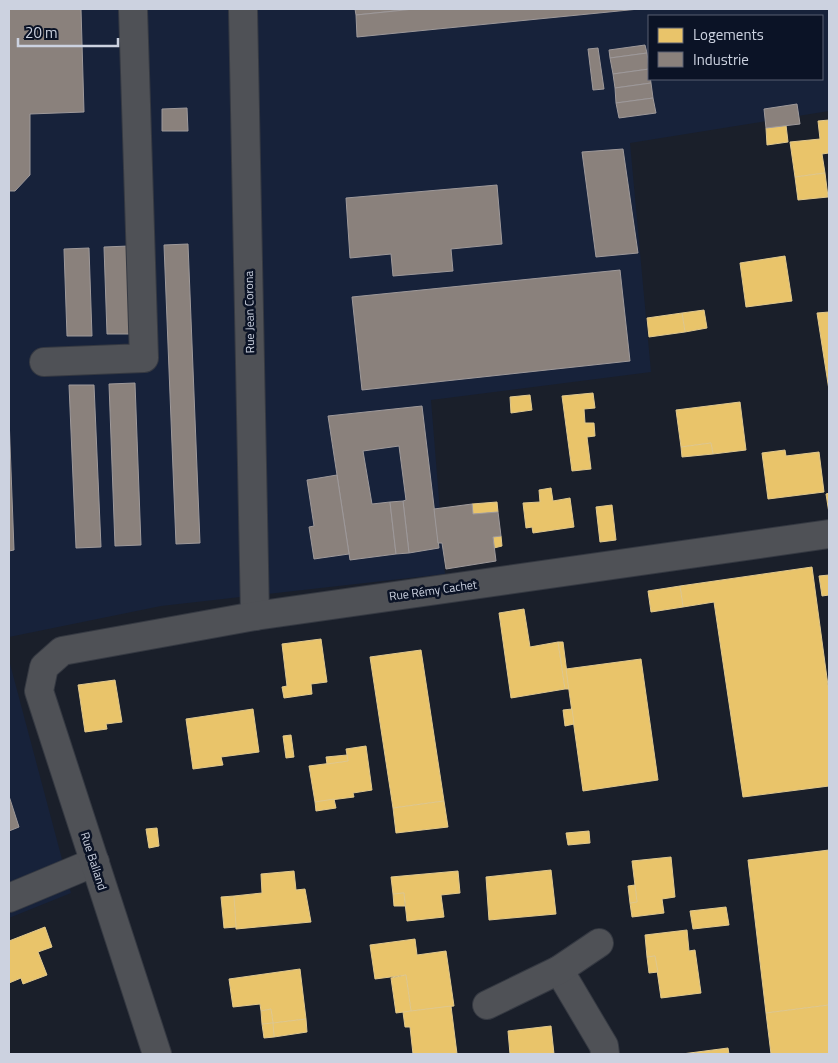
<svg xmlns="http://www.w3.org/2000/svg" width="838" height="1063" viewBox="0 0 838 1063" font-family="'Titillium Web',sans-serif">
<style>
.built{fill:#17223a;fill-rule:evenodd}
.homes{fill:#e9c46a;stroke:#e0c88d}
.industry{fill:#8a817c;stroke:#9e999a}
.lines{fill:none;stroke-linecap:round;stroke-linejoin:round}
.minor-casing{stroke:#353942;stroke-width:30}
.minor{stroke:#4f5156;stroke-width:28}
.labels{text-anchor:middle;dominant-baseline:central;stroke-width:5;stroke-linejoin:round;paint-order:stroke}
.street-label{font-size:12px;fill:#ccd2e0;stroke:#0b1326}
</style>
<rect width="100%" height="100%" fill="#1a1f2a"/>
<g class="built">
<path d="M9,9H829V111L630,143L651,372L431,400L445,574L161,606L9,637ZM649,16H822V79H649Z"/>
<polygon points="9,660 71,893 9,918"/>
</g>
<g class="homes">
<polygon points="829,120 829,153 822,154 825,173 795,177 790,142 820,139 818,121"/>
<polygon points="786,125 788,142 767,145 766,128"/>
<polygon points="825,173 828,197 798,200 795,177"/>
<polygon points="785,256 792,301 746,307 740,263"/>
<polygon points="704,310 707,328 685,332 682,313"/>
<polygon points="829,312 829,390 817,313"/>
<polygon points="682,313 685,332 649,337 647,318"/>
<polygon points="593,393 595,408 584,409 585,423 594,423 595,436 587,437 591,469 572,471 562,396"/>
<polygon points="530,395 532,410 511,413 510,397"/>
<polygon points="740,402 746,450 713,454 711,443 681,447 676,410"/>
<polygon points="711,443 713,454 682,457 681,447"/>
<polygon points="785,450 786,456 819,452 824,492 768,499 762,453"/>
<polygon points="551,488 553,501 570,498 574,527 533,533 532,527 526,528 523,503 540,502 539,490"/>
<polygon points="829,493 829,513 826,494"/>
<polygon points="497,502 498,512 473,514 472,504"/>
<polygon points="612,505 616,540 600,542 596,507"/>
<polygon points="501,536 502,546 494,548 493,537"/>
<polygon points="812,567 829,693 829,786 743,797 714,602 683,607 680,586"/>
<polygon points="829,575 829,595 822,596 819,576"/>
<polygon points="680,586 683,607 651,612 648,591"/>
<polygon points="524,609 530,647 558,642 565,689 511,698 499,613"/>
<polygon points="321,639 327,682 311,684 312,694 284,698 282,687 287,686 282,644"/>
<polygon points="558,642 563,642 569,689 565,689"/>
<polygon points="421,650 444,801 393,808 370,657"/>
<polygon points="641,659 658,780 583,791 566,669"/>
<polygon points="115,680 122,722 106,724 107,729 85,732 78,685"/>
<polygon points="253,709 259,752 221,757 223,765 193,769 186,719"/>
<polygon points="572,709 574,724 565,726 563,710"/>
<polygon points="291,735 294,757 286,758 283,736"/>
<polygon points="366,746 372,790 353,793 354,797 315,802 309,766 348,761 346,749"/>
<polygon points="347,755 348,761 327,764 326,757"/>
<polygon points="334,799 336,808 316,811 315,802"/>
<polygon points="444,801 448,827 396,833 393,808"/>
<polygon points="157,828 159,846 149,848 146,829"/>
<polygon points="589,831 590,843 568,845 566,833"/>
<polygon points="829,850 829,1005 766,1013 748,860"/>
<polygon points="671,857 675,897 662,899 664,913 632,917 630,903 637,902 632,861"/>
<polygon points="551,870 556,914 489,920 486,877"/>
<polygon points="294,871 296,890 305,889 311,922 236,929 234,896 262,893 261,874"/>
<polygon points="458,871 460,893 441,895 444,917 407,921 404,893 393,894 391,877"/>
<polygon points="635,885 637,902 630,903 628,886"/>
<polygon points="404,893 405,906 394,906 393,894"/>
<polygon points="234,896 236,927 224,928 221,897"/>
<polygon points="726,907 729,925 693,929 690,911"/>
<polygon points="45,927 52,947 38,952 47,975 23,984 21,978 9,983 9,941"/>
<polygon points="687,930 689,951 695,950 701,993 661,998 655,956 647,957 645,935"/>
<polygon points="415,939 417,955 446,951 454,1006 411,1011 406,975 375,979 370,945"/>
<polygon points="655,956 658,972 649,973 647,957"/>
<polygon points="300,969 306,1019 273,1023 271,1009 261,1011 260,1004 233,1007 229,979"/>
<polygon points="406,975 411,1011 396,1013 391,978"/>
<polygon points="829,1005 829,1054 771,1054 766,1013"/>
<polygon points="451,1006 457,1054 413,1054 410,1027 405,1027 403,1012"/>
<polygon points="271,1009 273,1023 262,1024 261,1011"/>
<polygon points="306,1019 307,1032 274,1037 273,1023"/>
<polygon points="273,1023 274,1037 264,1038 262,1024"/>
<polygon points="551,1026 554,1054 510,1054 508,1031"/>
<polygon points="728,1048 729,1054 682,1054"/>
</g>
<g class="industry">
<polygon points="9,9 81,9 84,112 30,114 30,175 15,191 9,191"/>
<polygon points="355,9 414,9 356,15"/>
<polygon points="414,9 639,9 357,37 356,15"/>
<polygon points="645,45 647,53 610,58 609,50"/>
<polygon points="598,48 604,89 593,90 588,49"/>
<polygon points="647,53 649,69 613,74 610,58"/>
<polygon points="649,69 651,83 615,88 613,74"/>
<polygon points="651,83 653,98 616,103 615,88"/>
<polygon points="653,98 656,113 619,118 616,103"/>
<polygon points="797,104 800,124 766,128 764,109"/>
<polygon points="187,108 188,131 162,131 162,109"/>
<polygon points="623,149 638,253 596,257 582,152"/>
<polygon points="497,185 502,244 451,249 453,271 393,276 391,254 350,258 346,198"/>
<polygon points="188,244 200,543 176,544 164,245"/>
<polygon points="129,246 132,334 107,334 104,247"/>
<polygon points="89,248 92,336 67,336 64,249"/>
<polygon points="620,270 630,361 362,390 352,297"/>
<polygon points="135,383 141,545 115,546 109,384"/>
<polygon points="69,385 94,385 101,547 76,548"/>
<polygon points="422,406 439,548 409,553 403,501 406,500 399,446 363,451 372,504 390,502 396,554 350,560 328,416"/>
<polygon points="9,417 14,550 9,551"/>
<polygon points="337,475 349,554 314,559 309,527 314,526 307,480"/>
<polygon points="403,501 409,553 396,554 390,502"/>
<polygon points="472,504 473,514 498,512 501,536 493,537 496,561 446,569 442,543 438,543 434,509"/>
<polygon points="9,796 19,827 9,831"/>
</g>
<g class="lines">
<defs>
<g id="minor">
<polyline points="243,9 255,616"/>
<polyline points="44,362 144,358 133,9"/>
<polyline points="9,898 95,862"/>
<polyline points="559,970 604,1046 605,1054"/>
<polyline points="487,1005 559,970 599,943"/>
<polyline points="157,1054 39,691 44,667 62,651 255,616 829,534"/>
</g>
</defs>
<use href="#minor" class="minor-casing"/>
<use href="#minor" class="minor"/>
</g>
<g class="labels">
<g class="street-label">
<text transform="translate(249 312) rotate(-91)">Rue Jean Corona</text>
<text transform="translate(433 590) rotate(-8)">Rue Rémy Cachet</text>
<text transform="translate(94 861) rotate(72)">Rue Balland</text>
</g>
</g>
<rect width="838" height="1063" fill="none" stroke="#ccd2e0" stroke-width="20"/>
<rect x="648" y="15" width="175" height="65" fill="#0b1326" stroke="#585f70"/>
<rect x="658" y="28" width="25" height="15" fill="#e9c46a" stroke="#585f70"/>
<text x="693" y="40" font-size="15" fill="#ccd2e0">Logements</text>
<rect x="658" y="52" width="25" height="15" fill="#8a817c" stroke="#585f70"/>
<text x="693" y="65" font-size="15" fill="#ccd2e0">Industrie</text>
<path d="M18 38v8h100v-8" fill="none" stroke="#ccd2e0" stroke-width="2.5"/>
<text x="25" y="38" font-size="15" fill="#ccd2e0" stroke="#0b1326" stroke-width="4" paint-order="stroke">20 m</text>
</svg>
